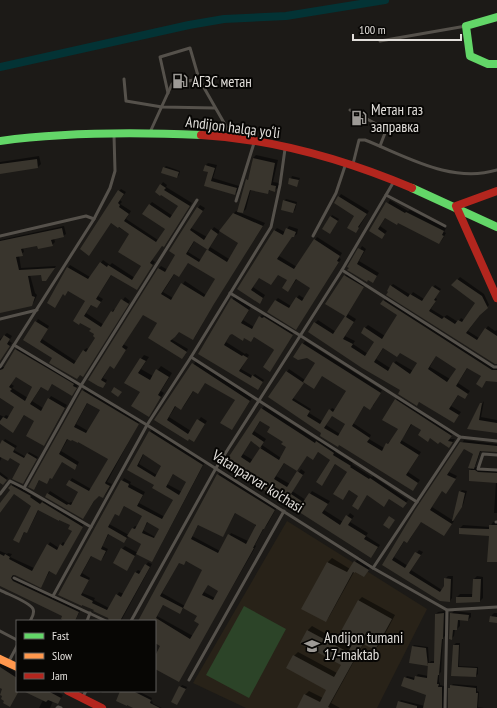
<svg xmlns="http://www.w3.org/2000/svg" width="497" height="708" viewBox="0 0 497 708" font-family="'PT Sans Narrow',sans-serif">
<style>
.built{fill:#282218}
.green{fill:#2c4428}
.shadow{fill:#0007;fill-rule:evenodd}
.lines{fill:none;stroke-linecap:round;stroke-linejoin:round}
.canal{stroke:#033335;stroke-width:8}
.building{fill:#39352d;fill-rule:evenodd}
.lane{stroke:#55514b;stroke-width:3}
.fast{stroke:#63d668;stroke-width:8}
.slow{stroke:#ff974d;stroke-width:8}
.jam{stroke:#b3261e;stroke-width:8}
.labels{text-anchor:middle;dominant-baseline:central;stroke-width:4;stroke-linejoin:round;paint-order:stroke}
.poi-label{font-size:15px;fill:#e2dfdb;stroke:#070604;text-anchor:start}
.street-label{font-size:15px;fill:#e2dfdb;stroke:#070604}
</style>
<rect width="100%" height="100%" fill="#1c1a17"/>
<polygon class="built" points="287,521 427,609 377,708 246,708 193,683"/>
<polygon class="green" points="244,606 286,629 249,698 206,675"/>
<g class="shadow">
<path d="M256,155L278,160L273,182L279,183L278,188L275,190H270L267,193L251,189L246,209L243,212H238L265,223L216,300L195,337L193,339L179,331L171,339L188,349L185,355L149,337L158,323L143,314L123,344L128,347L114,368L110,365L103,378L107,380L105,384L90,379L159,268L161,266L168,270L177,254L170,250L200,205L205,208L191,228L207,237L214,227L220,231L210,247L229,259L240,243L233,214L236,211L238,212L247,180L250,177L253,158ZM195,240L209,249L201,260L188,252ZM188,262L216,279L206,295L185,281L173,298L163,292L175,273L179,276Z"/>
<polygon points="39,156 41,164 38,167 0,173 0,162"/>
<polygon points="208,163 217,165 213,178 239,186 237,192 234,194 205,186 209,171 206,165"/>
<polygon points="166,166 180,171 179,175 177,177 164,168"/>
<polygon points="292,176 300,178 297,185 289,184"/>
<polygon points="163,182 167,185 166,187 192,203 166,244 164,246 162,245 152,260 155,262 137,289 112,274 98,296 103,299 99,305 97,307 92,304 86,313 104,325 112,312 114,309 116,310 125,297 130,301 85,373 53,358 25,340 38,319 49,326 42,339 77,362 84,350 87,348 89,350 97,337 92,329 81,322 87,301 69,290 65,294 68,268 70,265 90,277 103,260 110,265 112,263 135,278 142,266 130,234 111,223 119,191 121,189 126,192 120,200 122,202 120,204 131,211 126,219 158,240 166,228 150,204 152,202 173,216 180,206 161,193 161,185"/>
<polygon points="341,194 369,211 356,232 356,216 335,203"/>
<polygon points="286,199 297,202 295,210 293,212 284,201"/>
<polygon points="390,200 408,211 410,210 446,228 444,232 446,233 442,240 439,243 399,222 385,218 380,226 387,231 384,235 371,231"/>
<polygon points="332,215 339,219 332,230 331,217"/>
<polygon points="64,226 66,234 63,236 54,238 55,242 52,245 38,244 23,247 24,252 19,255 21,268 56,266 48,278 42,274 30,275 35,293 37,295 34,302 31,305 0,312 0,240"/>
<polygon points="289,226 298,229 297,234 294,236 292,236 279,256 297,267 317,237 342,253 339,258 341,259 298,326 276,300 278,298 291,306 299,295 305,299 312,288 297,279 288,291 288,280 278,274 259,277 253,287 265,295 262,300 238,289 274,231 277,228 285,232"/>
<polygon points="362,246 366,249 359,261 379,273 373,282 349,269"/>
<path d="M347,273L365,284L348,314L356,319L345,336L355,341L353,344L368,354L376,342L365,328L368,325L385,336L399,315L382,304L386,298L497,368V381L486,380L484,384L482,376L468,367L458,383L470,391L465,398L459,394L451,406L461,412L456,419L419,402L417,405L401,390L315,323L318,320L336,332L346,316L327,304ZM384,347L400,352L418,363L413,371L396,361L390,368L376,359ZM436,355L457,368L450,379L430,367Z"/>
<polygon points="460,277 484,294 489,305 481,313 468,331 479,338 488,326 495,331 497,330 497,363 391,286 393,284 411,295 413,292 424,299 435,285 441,289 435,298 437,299 431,309 444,317 447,315 458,322 461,318 464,320 477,303 452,285"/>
<polygon points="234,297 251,307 243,320 254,327 262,315 265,316 267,315 294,332 272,368 275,350 255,336 251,341 245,337 243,339 231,333 226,342 245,354 246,353 249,355 241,369 253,376 255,374 264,380 260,387 200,353"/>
<polygon points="7,333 12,336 9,341 12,343 0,361 0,339"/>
<path d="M305,341L382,390L373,406L365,405L353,423L371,435L369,439L384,448L390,441L391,442L399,429L396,400L398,397L453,433L450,439H455L452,444L440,441L412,424L401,440L421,452L408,472L420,480L413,490L322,433L269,397L289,369L305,380L316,363L307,357H294ZM323,375L348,391L336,410L332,408L322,421L309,413L311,409L293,398L304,382ZM332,415L347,424L340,434L326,425Z"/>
<path d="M18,347L78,385L74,392L53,383L50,387L42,386L32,401L43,408L51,396L67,405L44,445L35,421L25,414L13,432L0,424V415L4,417L6,415L10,417L16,407L0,398V364L1,367H5ZM16,376L33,388L28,398L12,388L14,386L11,384Z"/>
<polygon points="144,355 149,357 141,369 153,376 161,366 172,373 161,391 164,393 149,415 141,392 126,383 141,359"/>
<polygon points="196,361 252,398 234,426 236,400 205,382 198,393 194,390 184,406 181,409 176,406 169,417 191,431 201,417 207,421 196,438 155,420"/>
<path d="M85,389L140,421L107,482L112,484L106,494L103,497L99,494L83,518L48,494L50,491L69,503L71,502L73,503L80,492L70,481L72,478L91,489L109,458L79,441L68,439L61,451L79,462L77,466L75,468L62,461L52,478L51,477L47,483L40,479L34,489L83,391ZM88,402L101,410L88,431L76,424Z"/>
<polygon points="484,401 481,417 497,420 497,432 468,428"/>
<path d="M264,406L318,441L320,439L336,450L335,452L353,463L352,464L372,477L373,476L408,500L405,504L390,498L384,506L367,494L360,495L350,489L343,499L349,471L336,463L322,485L331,460L318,452L315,456L307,455L297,470L285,462L276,476L290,484L301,469L305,472L292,491L306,500L312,491L326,499L330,501L324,510L343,522L350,513L354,516L350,522L368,533L366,536L380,545L371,557L225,464ZM261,420L272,427L287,447L281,458L262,445L266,439L254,431ZM251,441L262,447L253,460L243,454Z"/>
<path d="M152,429L205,462L154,558L152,561L137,553L126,569L122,549L125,546L138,553L143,544L129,536L124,542L109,534L102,546L108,549L103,558L101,560L92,555L82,573L90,578L82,593L95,598L94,600L109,608L119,592L124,594L136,572L138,570L142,572L148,562L152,564L122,619L120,621H110L108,618L95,609L59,595L124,478L131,482L130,484L145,492L139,503L165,517L175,499L155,485L128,470ZM144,453L163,465L157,475L139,464ZM174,473L188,481L182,492L167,484ZM125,505L144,515L138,527L135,526L133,528L129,535L109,524L115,513L119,515ZM148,522L160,528L155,537L143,530Z"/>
<polygon points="5,439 17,446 14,450 26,457 29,452 38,457 25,481 21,464 10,457 2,457 0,461 0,446"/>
<polygon points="464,440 497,444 497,451 481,450 476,465 474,467 497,470 497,513 494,513 496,482 470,470 472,468 474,453 464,448 449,472 457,476 446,492 442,490 432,507 454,521 446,532 421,521 410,539 407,541 405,540 394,557 408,566 419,550 423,552 411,570 442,590 445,586 445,579 448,576 453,576 452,598 450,601 384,564"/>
<polygon points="0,472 8,478 5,482 0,481"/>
<path d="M220,472L277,507L267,525L264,528L255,545L256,546L178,681L155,668V657L162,646L155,642V621H139ZM236,512L255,523V528L248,541L231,533L220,551L192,536L199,524L223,536ZM187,561L204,569L185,606L162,593L179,562L183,564ZM208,584L219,590L215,598L204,592ZM163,605L179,613L184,608L199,616L200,623L193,636L157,616Z"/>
<polygon points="14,483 43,502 45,500 84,524 58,571 50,571 41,586 15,574 13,575 15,578 81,609 75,621 61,621 64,616 0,585 0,551 7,554 8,553 12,554 10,557 34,568 50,542 59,548 63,542 66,544 73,531 71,525 39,509 29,529 27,532 25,531 19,542 32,505 14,493 0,513 0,505 11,489 12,485"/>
<polygon points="462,490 467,491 463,505 455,518 460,492"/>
<polygon points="493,522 497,522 497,561 490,535 460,533 460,528 463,525 490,527"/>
<polygon points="359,557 372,565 364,576 355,571 354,572 329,617 326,621 303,608 328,562 332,558 350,569"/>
<polygon points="477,576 483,577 483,598 480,601 457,597 460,594 473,594 474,579"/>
<polygon points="362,597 395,615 379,645 375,649 364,643 331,703 340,708 300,708 305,695 309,691 323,698 328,690 294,656 298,652 337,673 342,665 302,642 308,630 312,626 351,648 357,638 358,601"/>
<polygon points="445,611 445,636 443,638 441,672 439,674 439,682 440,683 440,685 444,686 444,707 445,708 397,708 399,702 401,700 425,706 428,694 405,678 407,676 415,678 418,674 428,676 429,663 431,661 435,661 436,614 438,612"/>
<polygon points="454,611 471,613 471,617 468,620 460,619 460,626 457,629 455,629 454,636 451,639 451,614"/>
<polygon points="494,613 497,613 497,622 491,621 492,615"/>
<polygon points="456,643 460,643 459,666 478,667 478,674 476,676 452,675 454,645"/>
<polygon points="414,645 428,647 429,663 427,665 413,646"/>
<polygon points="0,663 17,673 17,691 19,691 12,703 4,689 0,687"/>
<polygon points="453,684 477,686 477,691 479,692 478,707 484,708 449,708 451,686"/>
<polygon points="182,685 187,687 177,704 172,701"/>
<polygon points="25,691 56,691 63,695 58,703 53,701 50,708 39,708 43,700"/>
<polygon points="97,691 103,691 101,693"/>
<polygon points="122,691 138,691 152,698 151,701 153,702 152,703 162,708 135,708"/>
</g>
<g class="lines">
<polyline class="canal" points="0,67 189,25 224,19 286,16 385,0"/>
</g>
<g class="building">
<polygon points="253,158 275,163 271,185 276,186 275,192 269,190 268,194 250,190 243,213 237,212 246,179 248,180"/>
<polygon points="37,159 38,168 0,174 0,164"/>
<polygon points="205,165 215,168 211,181 237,188 235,195 204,186 208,172 203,171"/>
<polygon points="163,167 179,172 177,178 161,173"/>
<polygon points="289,178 299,180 297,187 288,184"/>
<polygon points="160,184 166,188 164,190 190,206 164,247 162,246 150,263 153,265 137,290 111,275 96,299 101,302 97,308 91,305 84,316 101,327 111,311 113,312 121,299 129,304 83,377 80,375 77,379 49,363 52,358 23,340 35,321 48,329 40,342 74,364 83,350 86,352 95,338 93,336 94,334 89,331 91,329 80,323 79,325 73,321 85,301 68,291 65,296 63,294 55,308 47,303 67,267 88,279 100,262 107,267 108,265 132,280 141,266 118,252 129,234 119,227 118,228 111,223 89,256 80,249 118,190 124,194 118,203 120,205 119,207 129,214 124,221 156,242 165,229 142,214 149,204 170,218 178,206 161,195 160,196 155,192"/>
<polygon points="338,196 367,214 358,227 359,228 356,233 347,228 354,216 334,203"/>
<polygon points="283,200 296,204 293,213 281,210"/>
<polygon points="386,202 405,213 406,212 444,231 442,235 444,236 439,244 398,223 397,225 385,218 378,229 385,234 382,239 369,231"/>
<path d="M197,207L203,211L190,230L204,240L211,229L218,234L208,250L227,262L238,243L219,231L233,213L263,226L214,304L193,340L179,332L175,337L170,341L187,352L182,359L148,338L157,323L143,315L122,347L126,350L114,369L110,366L101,380L106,383L103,388L98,386L88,380L158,268L165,272L175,255L169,251ZM194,241L208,250L207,249L199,262L186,254ZM188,263L215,279L204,297L181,283L171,300L161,294L174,274L179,277Z"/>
<polygon points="330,216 338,221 330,234 322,229"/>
<polygon points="62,228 64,237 51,240 53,246 38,249 37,246 21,249 23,256 16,257 19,270 55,268 46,281 42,281 41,275 28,276 32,296 35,297 32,306 0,313 0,241"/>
<polygon points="286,228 296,232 294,237 292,237 277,259 294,269 314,239 340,256 337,261 339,262 296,330 267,312 275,300 289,308 296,297 302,301 310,288 296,279 288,292 282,288 287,280 278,275 271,285 259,278 251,290 263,298 260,304 237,289 274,230 283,235"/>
<polygon points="358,248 364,251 357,264 377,276 373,283 368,280 367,282 347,270 349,268 347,267"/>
<path d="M344,275L364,287L346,317L354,322L343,339L353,344L351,347L365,356L374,342L361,333L364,327L382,339L397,315L380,304L383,300L492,370H497V382L486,381L482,388L476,384L481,376L467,368L456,386L468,394L465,399L458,395L449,409L459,415L454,423L419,402L417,406L398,394L400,390L362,368L308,332L314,322L333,334L345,316L325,304ZM383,348L397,357L400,353L417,363L410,374L393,362L388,371L374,362ZM436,356L456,369L447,382L428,369Z"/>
<polygon points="457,279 482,296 488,308 480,315 466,333 477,340 485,328 497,336 497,364 495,364 386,295 388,292 387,291 390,285 408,297 410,294 422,301 432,286 440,291 434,300 436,301 429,311 442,319 444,317 455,324 458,320 462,322 475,303 451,285"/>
<polygon points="231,298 249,310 241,323 252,329 259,316 262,318 264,317 293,335 270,372 263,367 274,350 273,349 254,337 251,342 244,338 243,341 232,334 230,335 224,345 242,356 243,355 248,358 239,371 251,378 252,375 263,382 258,390 198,354"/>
<polygon points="4,335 10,339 7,344 10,346 0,361 0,341"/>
<path d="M302,343L381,393L370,410L364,406L352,426L370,438L367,442L382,451L386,443L388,444L398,429L382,420L395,399L452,436L448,441L453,442L449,448L440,442L438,444L430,438L428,442L418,435L421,430L411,424L400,443L419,455L406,475L418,483L413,491L339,445L338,447L320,436L321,433L268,397L286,371L304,383L292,400L310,411L307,416L320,424L329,409L333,412L346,391L322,376L314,389L303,382L315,363L307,358L298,360L293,357ZM332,416L345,424L338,436L324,428Z"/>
<path d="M15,349L74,384L73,386L77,388L72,396L52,384L48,391L41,387L30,404L41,411L48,398L65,408L44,446L26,436L34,421L24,415L13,433L0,424V421L3,417L7,419L14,407L0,398V370L3,369ZM16,377L32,387L25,401L10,391L12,389L9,387Z"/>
<polygon points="140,358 146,361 138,373 150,380 156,369 169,377 158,395 161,397 149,417 131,406 140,392 124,383"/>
<polygon points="192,363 250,401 232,430 220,423 235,400 205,383 198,394 193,391 181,410 175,406 167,420 188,434 197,419 205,424 194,442 189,439 188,441 154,420"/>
<polygon points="114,387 122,392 118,397 111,392"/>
<path d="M82,390L139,424L105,483L106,484L110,486L103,498L99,496L94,501L83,519L45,497L47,493L67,505L68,504L71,505L78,492L66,485L69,480L89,491L108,459L78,442V443L72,440L71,441L67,439L59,454L77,465L75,470L62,462L52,479L50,478L47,484L39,480L34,490L28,487ZM87,403L100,410L86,433L74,427Z"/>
<polygon points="480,403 482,403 479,420 497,423 497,433 467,429"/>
<path d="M261,408L315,443L316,441L334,453L333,455L351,466L350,467L369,479L370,478L407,503L403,508L389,499L384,507L367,495L358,510L352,506L358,496L349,490L343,500L333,494L347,472L335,464L322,486L316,482L330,460L318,452L313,460L307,456L297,471L284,463L274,479L287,487L297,471L303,475L291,494L303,502L309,493L323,501L328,504L322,513L340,525L346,515L352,519L348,525L366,536L364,539L378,547L371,558L224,464ZM260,421L270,427L267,432L283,442L281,444L286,447L279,460L260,448L250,463L241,457L251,441L260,448L264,442L252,434Z"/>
<path d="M149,431L203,465L152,562L136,554L141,544L127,536L132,528L135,529L142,516L124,506L119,516L115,514L108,527L127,538L124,543L108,534L101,549L106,551L101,561L91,556L80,576L89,580L81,595L93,601L92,603L107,610L116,594L121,597L135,572L139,574L145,564L150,567L120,621H109L108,618L93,611L94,610L82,605V606L58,595L121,480L129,484L128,487L143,495L137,506L162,519L173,500L152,488L154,485L127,470ZM143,454L161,466L155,477L137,466ZM173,474L186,482L179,495L166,487ZM147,522L159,529L154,538L142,533Z"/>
<polygon points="2,440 15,448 13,452 24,458 27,453 37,459 23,484 12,479 20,464 10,458 8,461 0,457 0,444"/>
<polygon points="460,442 497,446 497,452 480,451 474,469 468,468 473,454 464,449 447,475 456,479 446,494 442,491 430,510 452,524 444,536 421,522 407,543 404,541 392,560 405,568 415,552 421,555 409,573 440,592 444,586 444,578 451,579 450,602 440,601 382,565 415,510"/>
<polygon points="469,470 475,470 478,472 497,473 497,483 469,481"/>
<path d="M217,474L275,510L264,529H263L253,548H254L179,682L155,669V656L160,646L155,643V620L154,621H138ZM235,513L256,525L246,544L228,534L218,553L191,539L198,525L223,537ZM186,561L202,570L183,608L197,616L194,621L199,624L190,639L156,618L163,605L180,614L183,608L160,596L179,563L184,565ZM208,585L218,591L213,600L202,595Z"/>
<polygon points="0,475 7,480 3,485 0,483"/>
<polygon points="11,485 31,496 30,497 40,504 42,502 83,527 56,575 49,571 41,588 15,575 13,575 11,578 13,581 79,612 75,621 64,621 61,619 62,616 0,586 0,554 4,556 5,554 10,557 9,559 32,571 47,544 57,550 60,544 63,546 72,531 68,529 70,525 59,520 59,521 38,510 27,533 24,532 19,543 13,540 31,506 14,494 0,513 0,503 10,490 8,488"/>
<polygon points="459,491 465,493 462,507 453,521 452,521"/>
<polygon points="389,516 395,520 389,529 383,525"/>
<polygon points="489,525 497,525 497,562 487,562 489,536 459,534 459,528 489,529"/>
<polygon points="121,548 135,556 127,571 113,563"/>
<polygon points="354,561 369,570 364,577 355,572 355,573 353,572 326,622 301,609 327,562 347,572"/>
<polygon points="473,579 481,579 480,602 456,603 456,597 472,597"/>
<polygon points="358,600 392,619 375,650 363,644 328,707 330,708 297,708 304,694 320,702 326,690 286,668 293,655 334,677 341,665 300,643 307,630 348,652 355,639 341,631"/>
<polygon points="444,613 443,639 442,639 439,675 438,675 437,684 439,684 438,687 442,687 442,708 423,708 426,695 401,686 404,677 414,680 415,676 427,678 428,663 434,663 435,614"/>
<polygon points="450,613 469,615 468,621 458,620 457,630 453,630 452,640 449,639"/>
<polygon points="490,616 497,617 497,623 489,622"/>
<polygon points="453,645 459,645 458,667 477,668 476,677 451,676"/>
<polygon points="412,646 426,648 428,666 409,663"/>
<polygon points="0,667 17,678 17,691 19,691 10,707 3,703 4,701 1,699 2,696 0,695 2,689 0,688"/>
<polygon points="450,685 476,688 476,693 478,693 477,708 448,708 448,688 450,688"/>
<polygon points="179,686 186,689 177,705 171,702"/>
<polygon points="23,691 48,691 61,698 58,704 48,700 46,702"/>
<polygon points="120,691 133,691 151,700 150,703 160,708 133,708 127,705 127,706 116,701"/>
<polygon points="398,701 417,706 417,708 396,708"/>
</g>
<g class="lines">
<g class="lane">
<polyline points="380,41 466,26"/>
<polyline points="124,79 126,101 162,107 215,108"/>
<polyline points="168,93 160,57 190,48 199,79"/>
<polyline points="350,110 382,127 385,133 380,146"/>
<polyline points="151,130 172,84 199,79 231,135"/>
<path d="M353,164L359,140H365C406,156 451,184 497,170"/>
<polyline points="386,195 445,226"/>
<polyline points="236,201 254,143"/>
<polyline points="0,236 86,216 94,219"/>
<polyline points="313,236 336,193 345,166"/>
<polyline points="342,270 494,367 497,367"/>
<polyline points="230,293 301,336 460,437 497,441"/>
<polyline points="0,319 37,310"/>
<polyline points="14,345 147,425 373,568 447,610 497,607"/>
<polyline points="191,357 417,502"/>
<polyline points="0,367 94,219 110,188 115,171 114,135"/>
<polyline points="497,455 483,454 478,469 497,470"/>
<polyline points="0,494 10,481 24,488"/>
<polyline points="496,522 497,522"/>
<polyline points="91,527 24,488 82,384 197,200"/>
<polyline points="373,568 460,437"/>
<polyline points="14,578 106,621"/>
<path d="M0,590C7,594 30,602 33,609C35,614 32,617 30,621"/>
<polyline points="53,596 147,425 191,357 271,227 280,185 285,149"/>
<polyline points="87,621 90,613"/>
<polyline points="131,621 216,468 342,270 393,183"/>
<polyline points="0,631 17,640"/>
<polyline points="8,663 17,646"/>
<polyline points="189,680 284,511"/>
<polyline points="82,698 86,691"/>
<polyline points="57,708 58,707 61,708"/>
<polyline points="445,708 447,610"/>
</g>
<g class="fast">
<polyline points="497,17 466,26 470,56 488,64 497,64"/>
<path d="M0,141C67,132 134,132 201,135"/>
<polyline points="412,188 497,227"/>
</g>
<polyline class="slow" points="0,659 17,667"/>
<g class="jam">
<path d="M201,135C273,139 346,160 412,188"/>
<polyline points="497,191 456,206 497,298"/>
<polyline points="68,691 102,708"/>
</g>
</g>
<defs>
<symbol id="fuel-bare" viewBox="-9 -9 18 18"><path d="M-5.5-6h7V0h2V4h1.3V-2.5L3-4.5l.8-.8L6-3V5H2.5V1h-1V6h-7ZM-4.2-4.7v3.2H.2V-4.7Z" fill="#9d9a96" stroke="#070604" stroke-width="2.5" paint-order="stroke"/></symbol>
<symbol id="school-bare" viewBox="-9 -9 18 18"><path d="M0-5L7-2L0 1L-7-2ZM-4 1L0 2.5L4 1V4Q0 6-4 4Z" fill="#9d9a96" stroke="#070604" stroke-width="2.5" paint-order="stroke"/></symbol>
</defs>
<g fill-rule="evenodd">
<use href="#fuel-bare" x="169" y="70" width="22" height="22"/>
<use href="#fuel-bare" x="348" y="107" width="22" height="22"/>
<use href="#school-bare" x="301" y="635" width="22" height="22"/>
</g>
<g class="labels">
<g class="poi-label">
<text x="192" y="81">АГЗС метан</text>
<text x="371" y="109">Метан газ<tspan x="371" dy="17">заправка</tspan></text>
<text x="324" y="637">Andijon tumani<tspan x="324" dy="17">17-maktab</tspan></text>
</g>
<g class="street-label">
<text transform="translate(233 127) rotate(7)">Andijon halqa yo‘li</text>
<text transform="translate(258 481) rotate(32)">Vatanparvar ko'chasi</text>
</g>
</g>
<rect x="16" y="620" width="140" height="72" fill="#070604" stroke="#5f5d5a"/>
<rect x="24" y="633" width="20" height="6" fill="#63d668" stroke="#5f5d5a"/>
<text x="52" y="640" font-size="12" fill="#e2dfdb">Fast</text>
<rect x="24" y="653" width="20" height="6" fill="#ff974d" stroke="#5f5d5a"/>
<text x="52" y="660" font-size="12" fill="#e2dfdb">Slow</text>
<rect x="24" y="673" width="20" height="6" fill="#b3261e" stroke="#5f5d5a"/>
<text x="52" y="680" font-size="12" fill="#e2dfdb">Jam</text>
<path d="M353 34v6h108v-6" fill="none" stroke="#e2dfdb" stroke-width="2"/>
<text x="359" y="34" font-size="12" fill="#e2dfdb" stroke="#070604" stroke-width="3" paint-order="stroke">100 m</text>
</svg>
